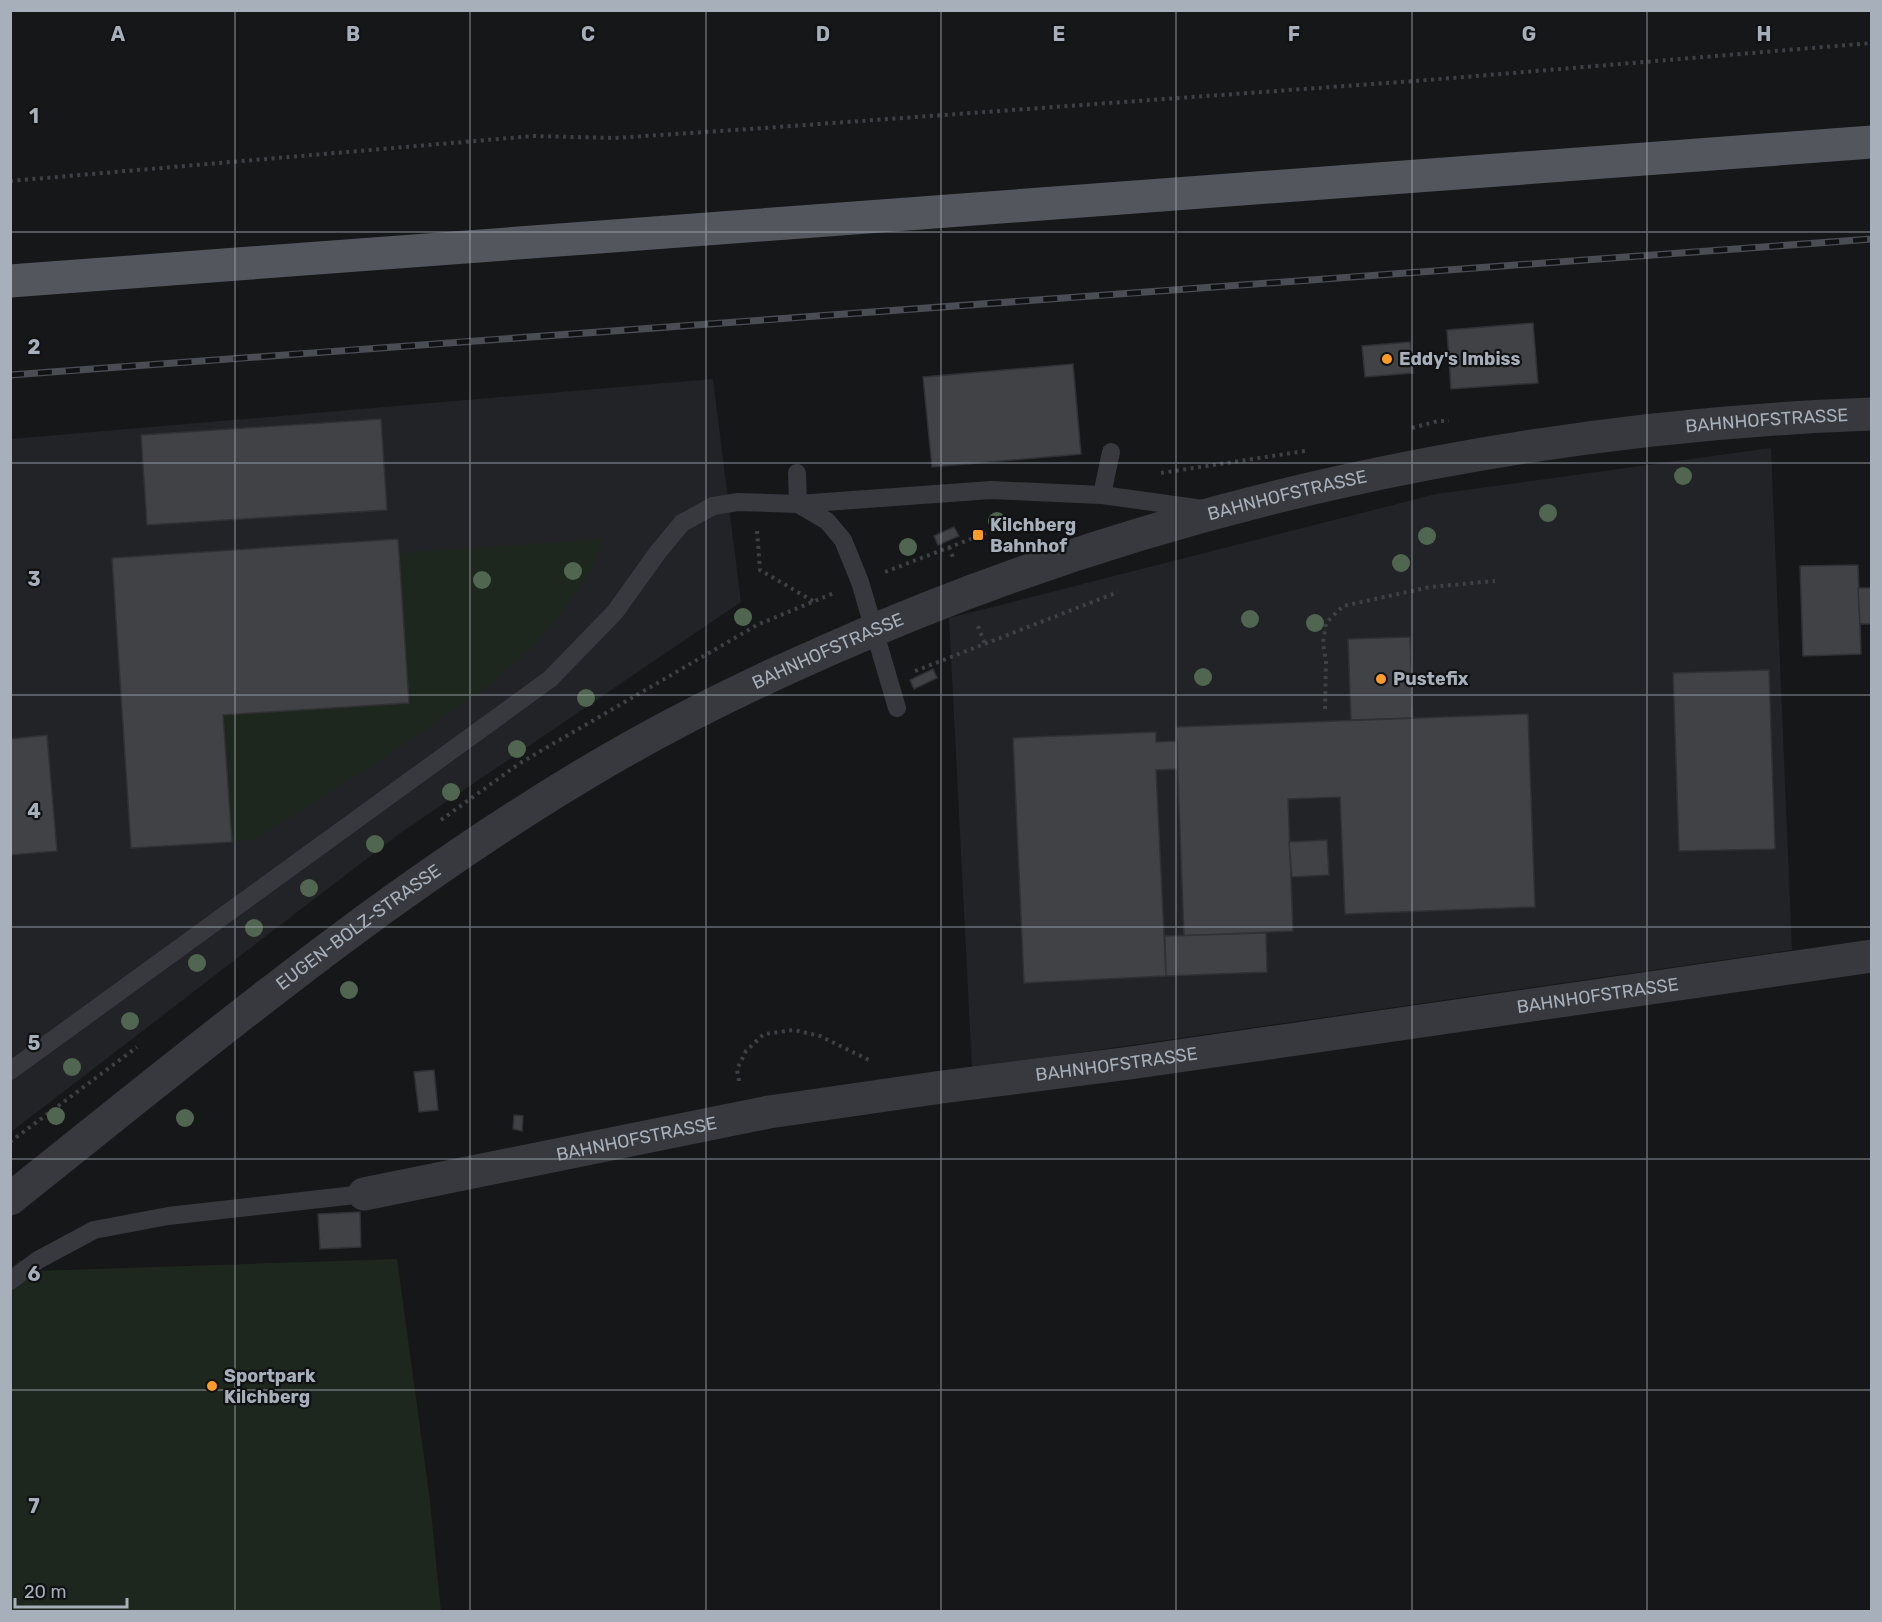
<svg xmlns="http://www.w3.org/2000/svg" width="1882" height="1622" viewBox="0 0 1882 1622" font-family="Rubik,sans-serif">
<style>
.built{fill:#222326}
.green{fill:#1e271e}
.building{fill:#404246;stroke:#303135;stroke-width:1.5}
.lines{fill:none;stroke-linecap:round;stroke-linejoin:round}
.path{stroke:#3d4045;stroke-width:4;stroke-dasharray:3 4.5;stroke-linecap:butt}
.service{stroke:#37393e;stroke-width:18}
.minor{stroke:#37393e;stroke-width:33}
.tertiary{stroke:#37393e;stroke-width:33}
.primary{stroke:#53565d;stroke-width:33}
.rail-casing{stroke:#4a4d53;stroke-width:7}
.rail{stroke:#111214;stroke-width:4.5;stroke-dasharray:14;stroke-linecap:butt}
.tree{fill:#506650}
.grid{fill:none;stroke:#a7afba;stroke-width:1.5;stroke-opacity:0.55}
.poi-dot{fill:#ff9b28;stroke:#111214;stroke-width:2}
.labels{text-anchor:middle;dominant-baseline:central;stroke-width:4.5;stroke-linejoin:round;paint-order:stroke}
.poi-label{font-size:18px;font-weight:bold;fill:#a7afba;stroke:#111214;text-anchor:start}
.street-label{font-size:18px;fill:#a7afba;stroke:#111214}
.grid-label{font-size:20px;text-anchor:middle;font-weight:bold;fill:#a7afba;stroke:#111214;stroke-width:4.5;stroke-linejoin:round;paint-order:stroke}
</style>
<rect width="100%" height="100%" fill="#161719"/>
<g class="built">
<polygon points="713,379 741,602 399,834 11,1132 11,439"/>
<polygon points="1771,448 1792,950 972,1068 949,618 1436,494"/>
</g>
<g class="green">
<polygon points="603,539 594,565 566,607 537,643 486,688 382,759 256,839 232,842 223,715 399,553"/>
<polygon points="397,1259 430,1501 441,1611 11,1612 11,1268 20,1260 34,1271"/>
</g>
<g class="building">
<polygon points="1533,323 1538,383 1451,389 1447,330"/>
<polygon points="1410,342 1413,373 1365,377 1362,346"/>
<polygon points="1073,364 1081,454 932,467 923,377"/>
<polygon points="381,419 387,510 147,525 141,435"/>
<polygon points="954,527 959,536 938,545 934,536"/>
<polygon points="398,539 409,703 223,715 232,842 131,848 112,558"/>
<polygon points="1858,565 1861,654 1803,656 1800,566"/>
<polygon points="1858,588 1872,588 1872,624 1860,624"/>
<polygon points="1410,637 1413,718 1351,720 1348,639"/>
<polygon points="933,669 937,678 914,689 910,680"/>
<polygon points="1769,670 1775,849 1679,851 1673,673"/>
<polygon points="1528,714 1535,907 1345,914 1340,797 1288,799 1293,931 1184,936 1176,727"/>
<polygon points="1156,732 1156,742 1177,741 1178,769 1156,770 1166,976 1024,983 1013,738"/>
<polygon points="47,735 57,851 10,855 10,739"/>
<polygon points="1327,840 1329,875 1292,877 1289,842"/>
<polygon points="1266,933 1267,972 1166,976 1165,936"/>
<polygon points="434,1070 438,1110 419,1112 414,1072"/>
<polygon points="514,1115 523,1116 522,1131 513,1129"/>
<polygon points="360,1212 361,1247 320,1249 318,1214"/>
</g>
<g class="lines">
<g class="path">
<polyline points="10,181 533,136 615,138 750,129 1428,80 1872,43"/>
<polyline points="1412,428 1438,421 1449,421"/>
<polyline points="1161,473 1305,451"/>
<polyline points="757,531 760,570 813,601"/>
<polyline points="949,547 954,560"/>
<polyline points="885,572 1015,522"/>
<polyline points="978,626 985,644"/>
<polyline points="915,671 1118,592"/>
<polyline points="1325,709 1326,661 1323,643 1326,623 1343,606 1430,587 1495,581"/>
<polyline points="441,820 520,763 757,625 834,593"/>
<polyline points="739,1081 737,1069 746,1051 764,1034 794,1030 820,1036 869,1060"/>
<polyline points="10,1142 137,1047"/>
</g>
<g class="service">
<polyline points="797,473 798,504 991,490 1102,495 1203,509"/>
<polyline points="1102,495 1111,452"/>
<polyline points="10,1071 550,679 615,612 658,552 682,523 713,506 738,502 798,504 827,521 843,540 860,582 897,708"/>
<polyline points="10,1281 38,1260 94,1230 168,1216 364,1194"/>
</g>
<path class="minor" id="s1" d="M364,1194L769,1112L942,1087L1130,1063L1872,956"/>
<path class="tertiary" id="s2" d="M10,1199C205,1044 396,883 612,758C681,718 753,683 826,651C1153,505 1513,427 1872,414"/>
<polyline class="primary" points="10,281 1872,142"/>
<defs>
<polyline id="rail" points="10,375 1872,239"/>
</defs>
<use href="#rail" class="rail-casing"/>
<use href="#rail" class="rail"/>
</g>
<g class="tree">
<circle cx="1683" cy="476" r="9"/>
<circle cx="1548" cy="513" r="9"/>
<circle cx="997" cy="521" r="9"/>
<circle cx="1427" cy="536" r="9"/>
<circle cx="908" cy="547" r="9"/>
<circle cx="1401" cy="563" r="9"/>
<circle cx="573" cy="571" r="9"/>
<circle cx="482" cy="580" r="9"/>
<circle cx="743" cy="617" r="9"/>
<circle cx="1250" cy="619" r="9"/>
<circle cx="1315" cy="623" r="9"/>
<circle cx="1203" cy="677" r="9"/>
<circle cx="586" cy="698" r="9"/>
<circle cx="517" cy="749" r="9"/>
<circle cx="451" cy="792" r="9"/>
<circle cx="375" cy="844" r="9"/>
<circle cx="309" cy="888" r="9"/>
<circle cx="254" cy="928" r="9"/>
<circle cx="197" cy="963" r="9"/>
<circle cx="349" cy="990" r="9"/>
<circle cx="130" cy="1021" r="9"/>
<circle cx="72" cy="1067" r="9"/>
<circle cx="56" cy="1116" r="9"/>
<circle cx="185" cy="1118" r="9"/>
</g>
<path class="grid" d="M235,10V1612M470,10V1612M706,10V1612M941,10V1612M1176,10V1612M1412,10V1612M1647,10V1612M10,232H1872M10,463H1872M10,695H1872M10,927H1872M10,1159H1872M10,1390H1872"/>
<g class="poi-dot">
<circle cx="1387" cy="359" r="6"/>
<rect x="972" y="529" width="12" height="12" rx="3"/>
<circle cx="1381" cy="679" r="6"/>
<circle cx="212" cy="1386" r="6"/>
</g>
<g class="labels">
<g class="poi-label">
<text x="1399" y="359">Eddy's Imbiss</text>
<text x="990" y="525">Kilchberg<tspan x="990" dy="21">Bahnhof</tspan></text>
<text x="1393" y="679">Pustefix</text>
<text x="224" y="1376">Sportpark<tspan x="224" dy="21">Kilchberg</tspan></text>
</g>
<g class="street-label">
<text stroke="none"><textPath href="#s2" startOffset="1960">BAHNHOFSTRASSE</textPath></text>
<text stroke="none"><textPath href="#s2" startOffset="1474">BAHNHOFSTRASSE</textPath></text>
<text stroke="none"><textPath href="#s2" startOffset="988">BAHNHOFSTRASSE</textPath></text>
<text stroke="none"><textPath href="#s2" startOffset="442">EUGEN-BOLZ-STRASSE</textPath></text>
<text stroke="none"><textPath href="#s1" startOffset="1250">BAHNHOFSTRASSE</textPath></text>
<text stroke="none"><textPath href="#s1" startOffset="764">BAHNHOFSTRASSE</textPath></text>
<text stroke="none"><textPath href="#s1" startOffset="278">BAHNHOFSTRASSE</textPath></text>
</g>
</g>
<g class="grid-label">
<text x="118" y="41">A</text>
<text x="353" y="41">B</text>
<text x="588" y="41">C</text>
<text x="823" y="41">D</text>
<text x="1059" y="41">E</text>
<text x="1294" y="41">F</text>
<text x="1529" y="41">G</text>
<text x="1764" y="41">H</text>
<text x="34" y="123">1</text>
<text x="34" y="354">2</text>
<text x="34" y="586">3</text>
<text x="34" y="818">4</text>
<text x="34" y="1050">5</text>
<text x="34" y="1281">6</text>
<text x="34" y="1513">7</text>
</g>
<rect width="1882" height="1622" fill="none" stroke="#a7afba" stroke-width="24"/>
<path d="M15 1598v9h112v-9" fill="none" stroke="#a7afba" stroke-width="3"/>
<text x="24" y="1598" font-size="18" fill="#a7afba" stroke="#111214" stroke-width="4.5" paint-order="stroke">20 m</text>
</svg>
